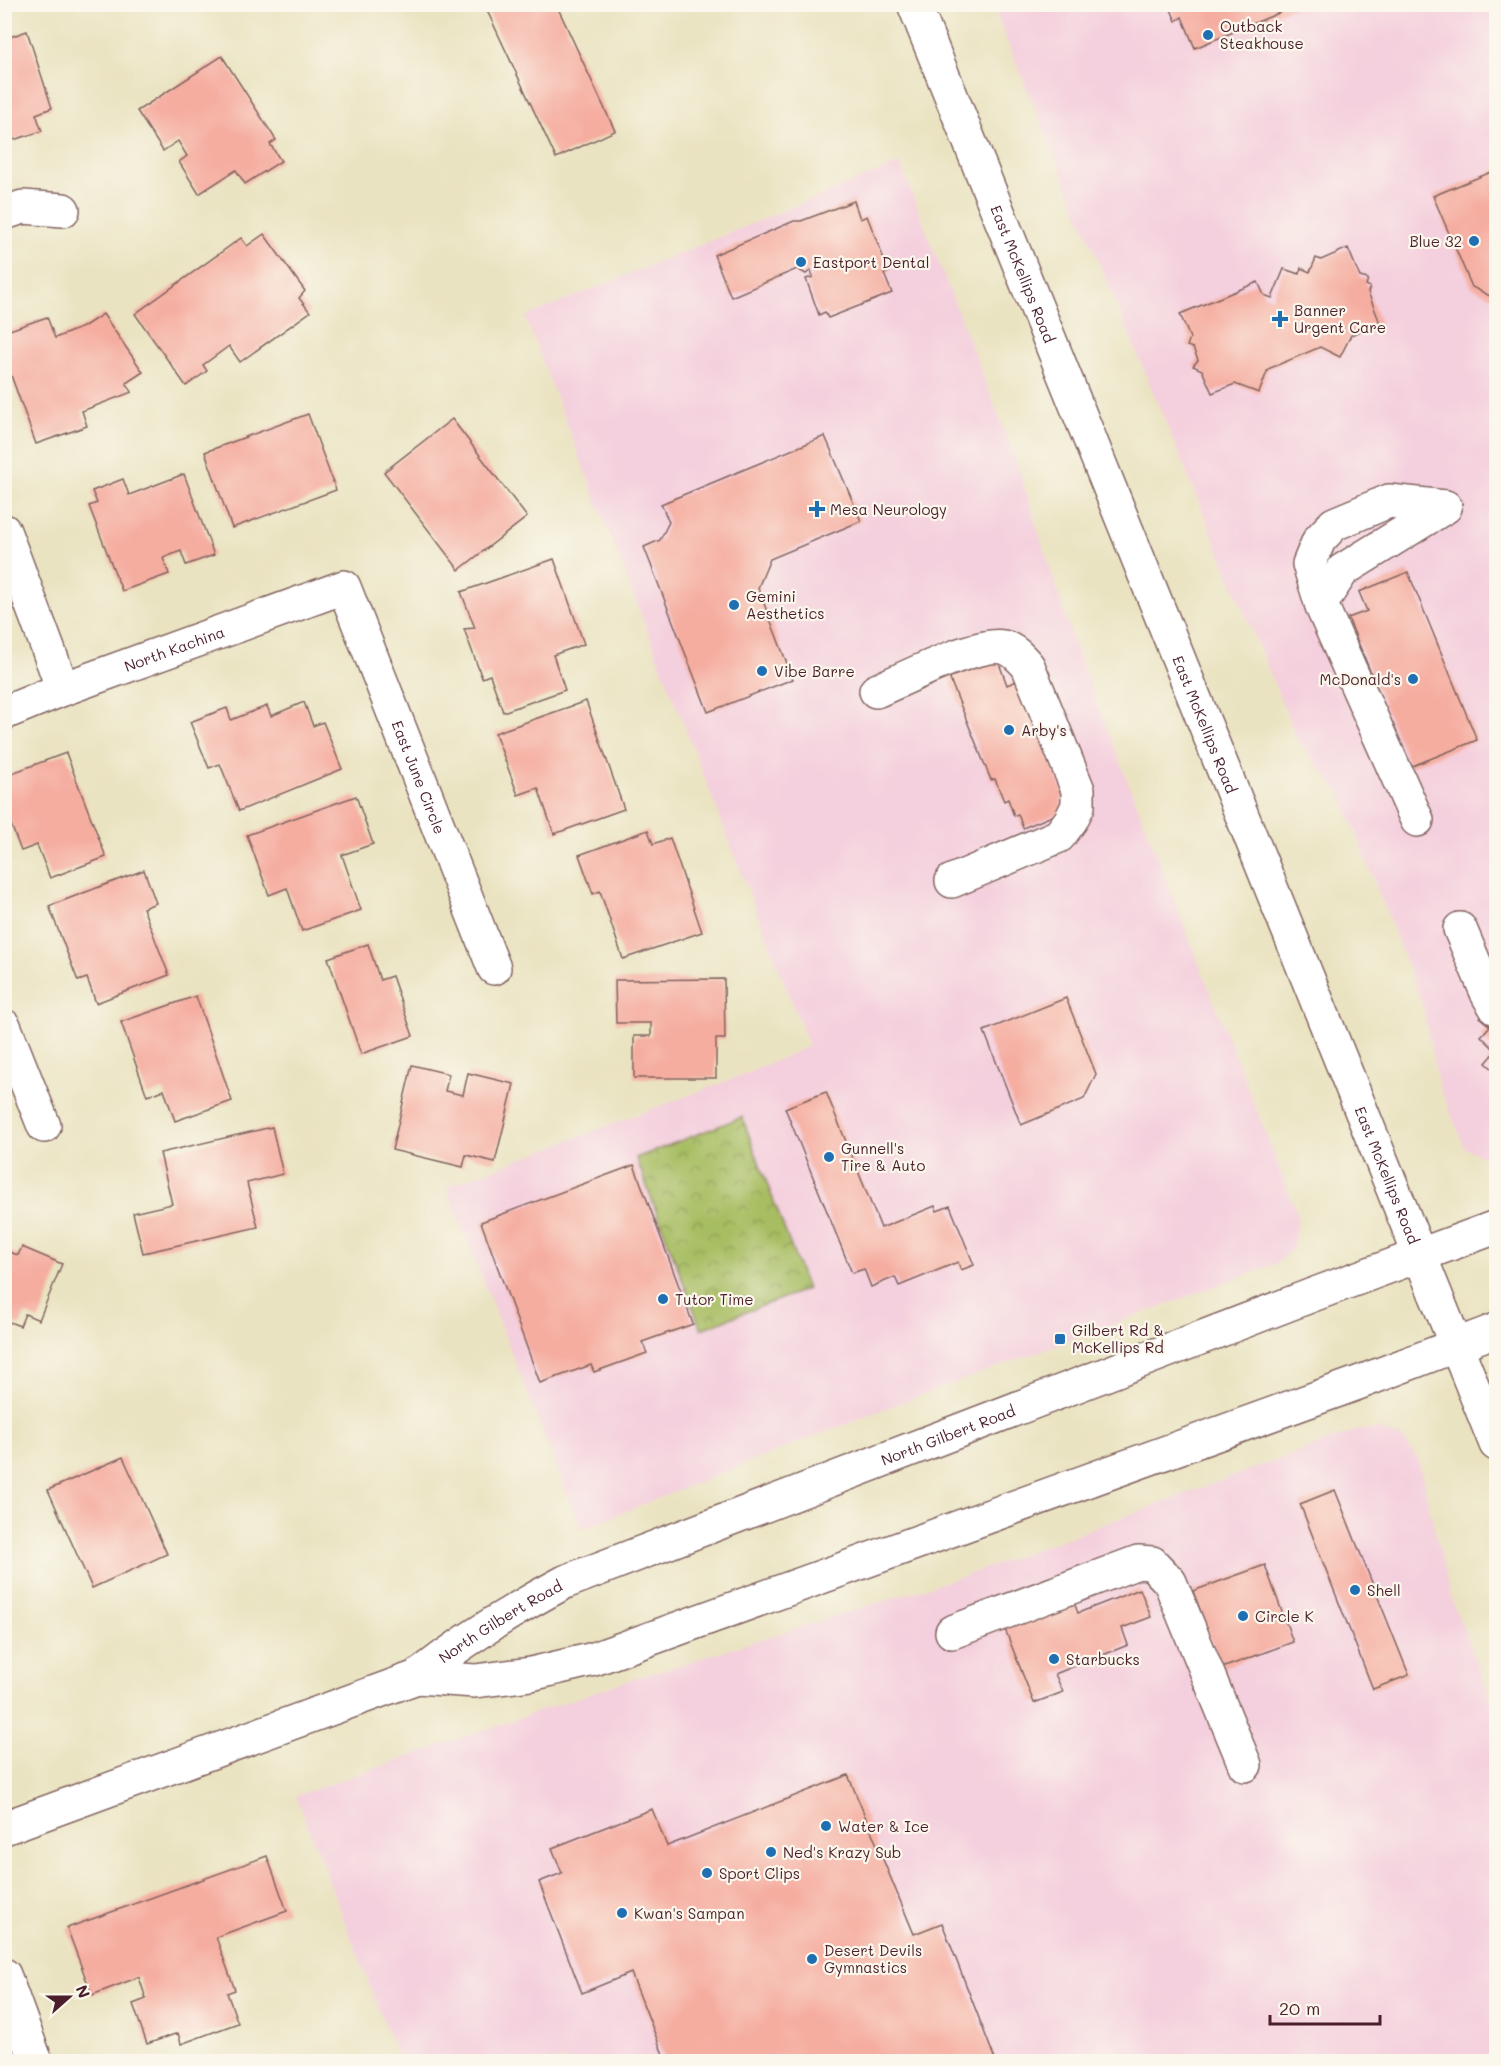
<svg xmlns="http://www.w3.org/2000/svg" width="1501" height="2066" viewBox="0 0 1501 2066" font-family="Mali,sans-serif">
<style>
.built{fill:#f4cfdd}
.park{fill:url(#park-crowns);stroke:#786e46;stroke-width:1.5}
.building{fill:#f5ada0}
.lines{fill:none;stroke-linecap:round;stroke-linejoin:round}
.minor-casing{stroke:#826460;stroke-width:36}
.major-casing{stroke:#826460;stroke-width:36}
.minor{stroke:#fff;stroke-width:33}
.major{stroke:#fff;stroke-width:33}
.poi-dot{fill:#1f6fb2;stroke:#fbf7ec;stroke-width:2}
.labels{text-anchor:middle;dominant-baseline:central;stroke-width:4.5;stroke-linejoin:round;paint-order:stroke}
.poi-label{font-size:15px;fill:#4a1f2b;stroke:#fbf7ec;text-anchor:start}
.street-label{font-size:15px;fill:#4a1f2b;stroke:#fbf7ec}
</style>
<defs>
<pattern id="park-crowns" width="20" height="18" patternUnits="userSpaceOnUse" patternTransform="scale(1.5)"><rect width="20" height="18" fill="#a7bd62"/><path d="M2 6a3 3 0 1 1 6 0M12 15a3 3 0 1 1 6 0" fill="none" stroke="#8a9951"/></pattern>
</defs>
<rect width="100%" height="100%" fill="#fbf7ec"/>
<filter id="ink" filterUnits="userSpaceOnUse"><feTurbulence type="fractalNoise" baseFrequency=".0167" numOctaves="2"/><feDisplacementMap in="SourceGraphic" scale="12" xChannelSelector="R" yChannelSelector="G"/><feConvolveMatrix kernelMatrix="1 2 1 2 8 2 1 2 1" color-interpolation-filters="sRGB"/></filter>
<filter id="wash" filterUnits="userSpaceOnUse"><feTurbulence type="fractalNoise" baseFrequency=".008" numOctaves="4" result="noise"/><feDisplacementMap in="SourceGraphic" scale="24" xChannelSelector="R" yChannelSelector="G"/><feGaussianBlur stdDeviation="1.35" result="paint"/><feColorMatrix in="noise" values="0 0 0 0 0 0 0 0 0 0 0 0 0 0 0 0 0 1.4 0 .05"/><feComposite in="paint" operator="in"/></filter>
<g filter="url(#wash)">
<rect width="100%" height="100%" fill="#eae3c1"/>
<g class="built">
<polygon points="992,5 1496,5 1496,1162 1465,1148 1438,1083 1423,1007 1341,794 1298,741"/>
<polygon points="900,163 1016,461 1074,644 1298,1216 1293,1248 1275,1264 879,1411 581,1529 446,1187 748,1073 809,1046 525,317"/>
<polygon points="1379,1429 1403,1439 1418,1459 1451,1598 1496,1712 1496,2061 399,2061 296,1796 611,1686 964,1576 1358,1430"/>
</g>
<polygon class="park" points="742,1117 807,1289 701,1329 636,1158"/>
<g id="blocks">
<g class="building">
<polygon points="484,4 556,4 615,131 556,158"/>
<polygon points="1169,5 1298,5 1195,48 1182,17 1176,21"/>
<polygon points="7,26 10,37 27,31 52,108 36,114 42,131 4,143"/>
<polygon points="222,56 276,140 270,144 281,161 245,184 236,170 199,194 179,162 187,156 178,141 163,151 137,111"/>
<polygon points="1496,170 1496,299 1472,287 1433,196"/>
<polygon points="854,201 860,219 867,216 889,272 884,274 892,293 828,318 825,312 819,315 806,279 813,277 811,270 806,274 797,269 731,297 714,255 794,221 801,221"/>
<polygon points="264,234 305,291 299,298 310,312 240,362 229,346 203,365 207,371 186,386 135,314 241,238 247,246"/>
<polygon points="1348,248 1360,277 1368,279 1366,285 1370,287 1368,292 1380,323 1351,335 1340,357 1320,347 1268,369 1259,393 1235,384 1212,393 1202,370 1193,366 1198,360 1193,348 1187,346 1190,338 1180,314 1258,282 1264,295 1272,298 1284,269 1299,274 1301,268 1310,272 1316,258 1321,260"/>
<polygon points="103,314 143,372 126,383 132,392 82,411 87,426 36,444 4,356 4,332 47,317 55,338 83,327"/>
<polygon points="308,414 336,490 232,528 205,452"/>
<polygon points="452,419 527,517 459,570 384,472"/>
<polygon points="825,436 861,521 770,559 758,588 793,679 708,712 644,547 660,540 669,522 661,504"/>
<polygon points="184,474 214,555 186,565 181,551 163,558 169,574 122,591 89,506 97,503 92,491 123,479 129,495"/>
<polygon points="554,559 584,644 553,655 565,690 503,712 490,675 482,678 464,629 475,628 461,592"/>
<polygon points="1408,572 1477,740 1410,767 1348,618 1367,611 1359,592"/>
<polygon points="997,658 1007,685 1019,680 1065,798 1061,800 1064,807 1062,812 1023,828 1018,814 1014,816 1008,799 1004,801 995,779 991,780 949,677"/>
<polygon points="586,701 624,809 554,834 538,788 518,795 495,733"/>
<polygon points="304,702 313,726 323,722 342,769 239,811 220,764 209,768 190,722 227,708 231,720 267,706 271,716"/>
<polygon points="66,753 106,857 50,878 37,845 21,851 4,806 4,776"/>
<polygon points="356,796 373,844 342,855 361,910 302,931 287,888 269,895 247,835"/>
<polygon points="648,830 653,844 670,838 702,932 623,959 600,891 593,894 579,855"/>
<polygon points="144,870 156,903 143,908 169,975 96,1003 87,978 78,981 49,906"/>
<polygon points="368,944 380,980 392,976 413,1036 361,1054 328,958"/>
<polygon points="724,979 725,1039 716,1039 716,1078 634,1078 634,1036 651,1036 651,1023 616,1023 615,980"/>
<polygon points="196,996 232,1101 175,1121 164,1090 147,1096 121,1022"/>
<polygon points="1066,998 1096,1074 1084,1099 1021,1125 984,1031"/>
<polygon points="1485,1012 1496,1023 1496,1051 1481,1036 1490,1026 1480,1018"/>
<polygon points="1496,1051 1496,1072 1486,1063"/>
<polygon points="412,1065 449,1074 445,1091 463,1095 468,1073 514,1084 495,1162 466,1155 463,1167 392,1150"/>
<polygon points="826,1092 881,1228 935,1206 937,1211 950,1206 974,1265 961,1270 958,1262 899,1286 895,1277 871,1287 864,1269 852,1273 785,1108"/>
<polygon points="272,1127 283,1174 247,1183 258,1227 143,1253 133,1213 172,1204 160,1153"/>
<polygon points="634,1165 693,1324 642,1342 647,1353 594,1372 591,1365 540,1383 481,1222"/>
<polygon points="22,1247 62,1264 39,1320 25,1314 20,1326 4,1320 4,1250 18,1255"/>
<polygon points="123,1457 167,1554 92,1588 48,1490"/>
<polygon points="1335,1490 1409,1675 1373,1689 1300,1504"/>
<polygon points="1265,1565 1293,1642 1222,1668 1193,1591"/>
<polygon points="1140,1589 1151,1617 1122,1628 1128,1645 1055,1674 1063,1692 1034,1703 1001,1619 1070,1592 1078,1613"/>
<polygon points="848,1775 914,1934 942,1923 996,2062 666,2062 631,1973 582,1993 539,1882 562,1873 552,1848 652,1809 667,1846"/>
<polygon points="267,1856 287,1911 216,1937 235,1990 227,1993 238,2023 181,2044 178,2033 147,2044 133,2004 146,1999 139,1977 92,1995 67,1928"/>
</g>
</g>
</g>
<g filter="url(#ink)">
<use href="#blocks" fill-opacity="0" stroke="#826460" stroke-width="1.5"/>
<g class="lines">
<defs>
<g id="minor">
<polyline points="4,213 23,207 63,210"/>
<polyline points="4,531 63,689"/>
<polyline points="1321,603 1343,570 1445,507"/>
<path d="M876,691C904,679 976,642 1003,647C1013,649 1021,658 1028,666L1078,790V806L1071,820L1059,836L952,881"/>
<path id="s1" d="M4,713L63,689L344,587L494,968"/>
<polyline points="1417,820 1323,609 1309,564 1319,540 1334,524 1389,501 1445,507"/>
<polyline points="1460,929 1488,995 1496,1008"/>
<polyline points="4,1026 44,1126"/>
<polyline points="952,1632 1138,1562 1152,1563 1170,1582 1245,1765"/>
<polyline points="4,1975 36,2062"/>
</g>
<g id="major">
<path id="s2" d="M914,4L1496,1444"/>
<polyline points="417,1677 475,1681 531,1674 594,1659 1358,1383 1496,1330"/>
<path id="s3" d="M4,1828L417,1677C464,1640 512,1610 565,1582L1315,1294L1496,1227"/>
</g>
</defs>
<use href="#minor" class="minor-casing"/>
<use href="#major" class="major-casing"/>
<use href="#minor" class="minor"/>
<use href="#major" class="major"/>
</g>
</g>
<g class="poi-dot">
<circle cx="1208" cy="35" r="6"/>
<circle cx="1474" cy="241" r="6"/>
<circle cx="801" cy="262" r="6"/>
<path d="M1277 310h6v6h6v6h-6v6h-6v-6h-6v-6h6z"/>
<path d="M814 500h6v6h6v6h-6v6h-6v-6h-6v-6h6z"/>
<circle cx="734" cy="605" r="6"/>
<circle cx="762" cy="671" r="6"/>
<circle cx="1413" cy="679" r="6"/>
<circle cx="1009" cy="730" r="6"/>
<circle cx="829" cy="1157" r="6"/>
<circle cx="663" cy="1299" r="6"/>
<rect x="1054" y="1333" width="12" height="12" rx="3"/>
<circle cx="1355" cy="1590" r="6"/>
<circle cx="1243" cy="1616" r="6"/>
<circle cx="1054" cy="1659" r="6"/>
<circle cx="826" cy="1826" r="6"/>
<circle cx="771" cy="1852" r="6"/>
<circle cx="707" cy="1873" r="6"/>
<circle cx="622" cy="1913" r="6"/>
<circle cx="812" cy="1959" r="6"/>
</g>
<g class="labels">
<g class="poi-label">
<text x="1220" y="26">Outback<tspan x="1220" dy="17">Steakhouse</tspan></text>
<text x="1462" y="241" text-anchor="end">Blue 32</text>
<text x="813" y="262">Eastport Dental</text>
<text x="1294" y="310">Banner<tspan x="1294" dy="17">Urgent Care</tspan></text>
<text x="830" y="509">Mesa Neurology</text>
<text x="746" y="596">Gemini<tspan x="746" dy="17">Aesthetics</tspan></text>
<text x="774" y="671">Vibe Barre</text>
<text x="1401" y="679" text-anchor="end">McDonald's</text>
<text x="1021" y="730">Arby's</text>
<text x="841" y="1148">Gunnell's<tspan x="841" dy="17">Tire &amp; Auto</tspan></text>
<text x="675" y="1299">Tutor Time</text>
<text x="1072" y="1330">Gilbert Rd &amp;<tspan x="1072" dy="17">McKellips Rd</tspan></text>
<text x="1367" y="1590">Shell</text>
<text x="1255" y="1616">Circle K</text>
<text x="1066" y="1659">Starbucks</text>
<text x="838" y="1826">Water &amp; Ice</text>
<text x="783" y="1852">Ned's Krazy Sub</text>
<text x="719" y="1873">Sport Clips</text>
<text x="634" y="1913">Kwan's Sampan</text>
<text x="824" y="1950">Desert Devils<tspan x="824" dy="17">Gymnastics</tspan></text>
</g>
<g class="street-label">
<text stroke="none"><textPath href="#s2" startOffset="291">East McKellips Road</textPath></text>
<text stroke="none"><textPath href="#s1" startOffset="182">North Kachina</textPath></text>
<text stroke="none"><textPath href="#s2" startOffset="777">East McKellips Road</textPath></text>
<text stroke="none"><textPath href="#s1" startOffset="567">East June Circle</textPath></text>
<text stroke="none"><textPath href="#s2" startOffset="1263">East McKellips Road</textPath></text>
<text stroke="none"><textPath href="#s3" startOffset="1026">North Gilbert Road</textPath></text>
<text stroke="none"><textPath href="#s3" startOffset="540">North Gilbert Road</textPath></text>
</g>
</g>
<rect width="1501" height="2066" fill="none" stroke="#fbf7ec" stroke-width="24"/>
<g transform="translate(69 1997) rotate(69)" stroke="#fbf7ec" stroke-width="4.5" paint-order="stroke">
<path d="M0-4.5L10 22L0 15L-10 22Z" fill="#4a1f2b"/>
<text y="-9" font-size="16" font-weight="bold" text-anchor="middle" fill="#4a1f2b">N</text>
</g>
<path d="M1270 2015v9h110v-9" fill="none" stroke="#4a1f2b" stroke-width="3"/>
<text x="1279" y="2015" font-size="18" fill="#4a1f2b" stroke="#fbf7ec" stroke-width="4.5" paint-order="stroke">20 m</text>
</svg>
